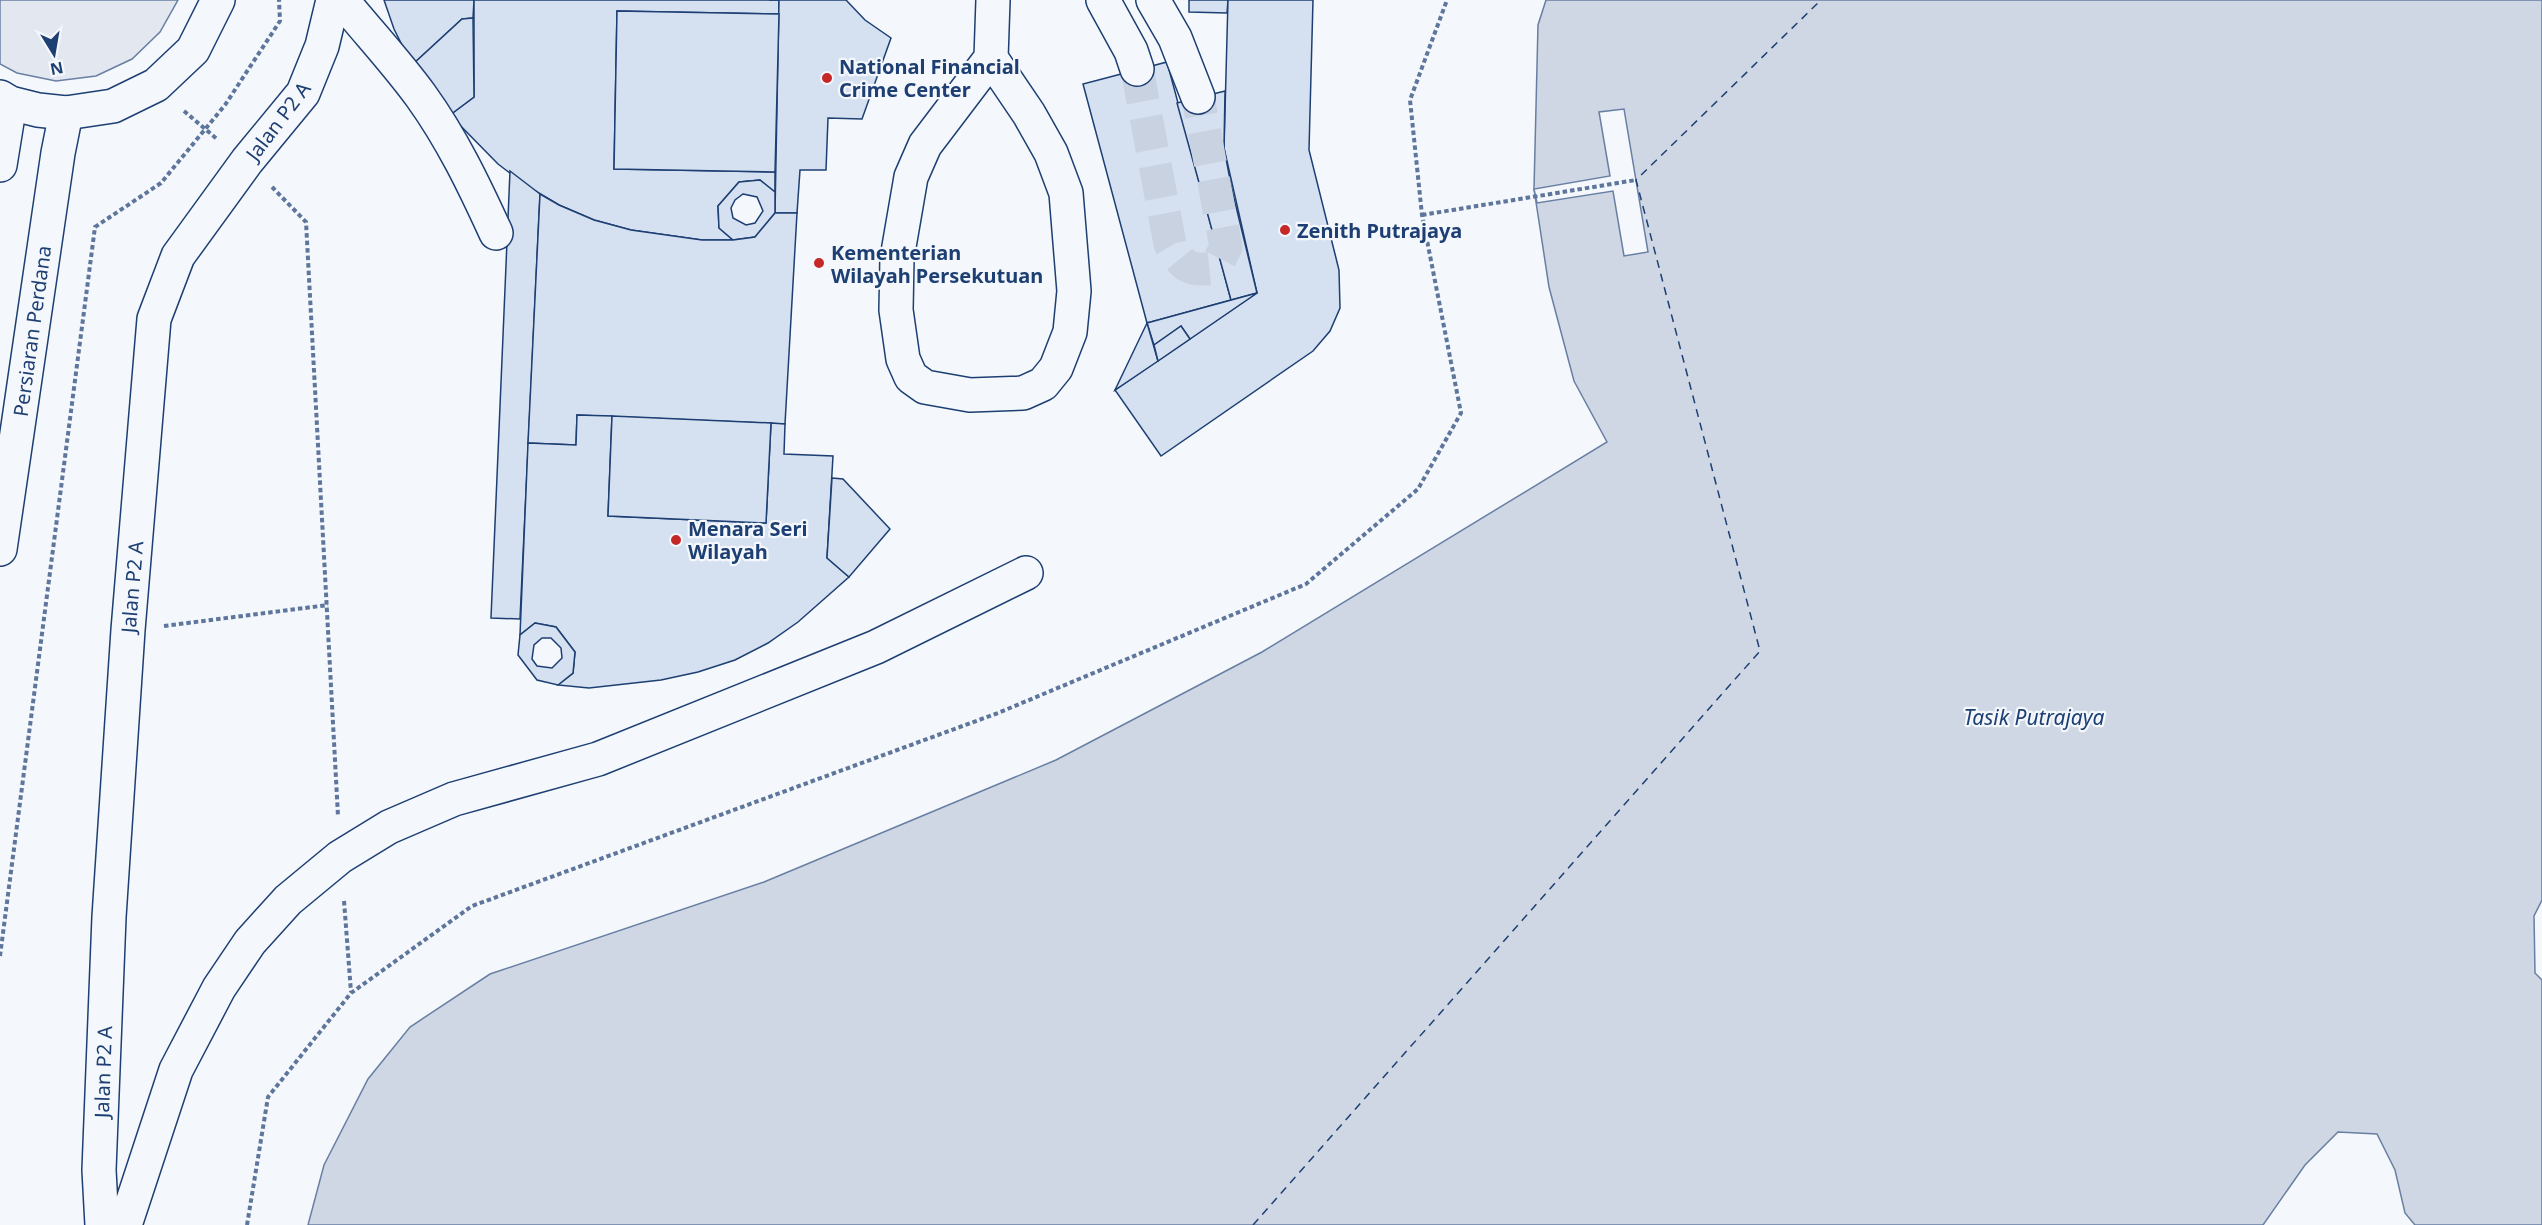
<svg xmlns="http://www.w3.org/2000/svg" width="2542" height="1225" viewBox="0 0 2542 1225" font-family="'Noto Sans',sans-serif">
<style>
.parking{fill:#e3e8f0;stroke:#687fa3;stroke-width:1.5}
.water{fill:#cfd7e4;stroke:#687fa3;stroke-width:1.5}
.pier{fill:#f4f7fb;stroke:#687fa3;stroke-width:1.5}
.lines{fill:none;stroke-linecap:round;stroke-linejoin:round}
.ferry{stroke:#1d3f73;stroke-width:1.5;stroke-dasharray:8 6;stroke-linecap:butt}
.building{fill:#d5e0f0;stroke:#1d3f73;stroke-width:1.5;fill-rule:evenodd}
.minor-tunnel{stroke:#c9d2e0;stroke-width:33;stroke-dasharray:33 16;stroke-linecap:butt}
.minor-casing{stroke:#1d3f73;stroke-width:36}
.major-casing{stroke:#1d3f73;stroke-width:36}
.path{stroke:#5e769c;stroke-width:4;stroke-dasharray:4.5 3;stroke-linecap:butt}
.minor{stroke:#f4f7fb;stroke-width:33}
.major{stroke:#f4f7fb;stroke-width:33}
.poi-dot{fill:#c62828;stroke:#f4f7fb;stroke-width:2}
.labels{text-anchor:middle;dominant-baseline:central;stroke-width:4.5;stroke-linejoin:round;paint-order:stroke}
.poi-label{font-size:20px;font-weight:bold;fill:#1d3f73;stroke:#f4f7fb;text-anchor:start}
.street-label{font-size:20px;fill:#1d3f73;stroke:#f4f7fb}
.water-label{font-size:21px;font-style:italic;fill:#1d3f73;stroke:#f4f7fb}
</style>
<rect width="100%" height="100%" fill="#f4f7fb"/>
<polygon class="parking" points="0,0 178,0 160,32 132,59 96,76 56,81 17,73 0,64"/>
<polygon class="water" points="1546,0 2542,0 2542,900 2534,916 2535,973 2542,980 2542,1225 2415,1225 2405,1213 2395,1170 2377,1134 2338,1132 2305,1165 2263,1225 308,1225 324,1165 368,1079 410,1027 490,974 764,882 1056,760 1262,652 1607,442 1574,381 1549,287 1534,189 1538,25"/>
<polygon class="pier" points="1624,109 1648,252 1624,256 1613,191 1537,203 1534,189 1610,176 1599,112"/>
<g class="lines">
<polyline class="ferry" points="1253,1225 1760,651 1636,180 1821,0"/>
</g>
<g class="building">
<polygon points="384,0 474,0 473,18 462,19 412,65 394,29"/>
<polygon points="474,0 779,0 779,14 617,11 614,169 775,172 775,192 760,180 739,182 718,206 719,228 733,240 702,240 631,230 594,220 559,205 527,186 498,164 450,115 474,97"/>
<polygon points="769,0 846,0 865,20 891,38 862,119 828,118 826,170 800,170 797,213 775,213 779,0"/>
<polygon points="1189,0 1228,0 1227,13 1189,12"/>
<polygon points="1228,0 1313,0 1309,150 1339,270 1340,308 1330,331 1313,351 1161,456 1115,390 1257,293 1224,148"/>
<polygon points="617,11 779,14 775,172 614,169"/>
<polygon points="473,18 474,97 450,115 412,65 462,19"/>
<polygon points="1167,62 1231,300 1147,323 1083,84"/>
<polygon points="1225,91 1224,148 1232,190 1203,197 1177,103"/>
<polygon points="510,171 540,194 520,619 491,618"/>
<path d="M760,180L775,192V213L755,237L733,240L719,228L718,206L739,182ZM743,194L757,197L763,211L755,223L746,225L733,218L731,208L735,200Z"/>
<polygon points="1232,190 1257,293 1231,300 1203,197"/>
<polygon points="540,194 559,205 594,220 631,230 702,240 733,240 755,237 775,213 797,213 785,424 577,415 576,445 528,443"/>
<polygon points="1257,293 1190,339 1181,326 1154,345 1147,323"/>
<polygon points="1147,323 1158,361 1115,390"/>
<polygon points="1181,326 1190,339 1158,361 1154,345"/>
<polygon points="577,415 612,416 608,516 766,523 771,423 785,424 784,454 833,456 827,558 849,577 798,622 768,643 735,660 698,672 661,680 589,688 558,685 573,673 575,652 556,627 535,623 520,635 528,443 576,445"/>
<polygon points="612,416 771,423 766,523 608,516"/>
<polygon points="832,478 843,479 890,529 849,577 827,558"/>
<path d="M535,623L556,627L575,652L573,673L558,685L537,680L518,655L520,635ZM542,638H551L561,648L562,658L552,668L537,666L532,659L534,645Z"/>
</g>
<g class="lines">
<path class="minor-tunnel" d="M1137,69L1170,244C1183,266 1188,272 1215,268L1226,247L1198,97"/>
<defs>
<g id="minor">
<path d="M342,0C368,32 397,63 421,96C452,139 474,185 496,233"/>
<polyline points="1103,0 1131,51 1137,69"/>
<polyline points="1153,0 1175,38 1198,97"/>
<polyline points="991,58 1029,114 1051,153 1066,193 1074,291 1070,332 1056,368 1043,384 1023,393 970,395 925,387 911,377 903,359 896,310 897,258 911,177 925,145 991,58 993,0"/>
<polyline points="102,1225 99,1170 109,917 128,630 154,319 178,256 247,161 303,93 322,46 333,0"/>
<polyline points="125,1225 176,1070 219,988 250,942 288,900 340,857 389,827 454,799 598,759 876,647 1026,573"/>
</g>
<g id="major">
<polyline points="0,97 10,103 38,110 66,113 113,106 156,85 193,50 218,0"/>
<polyline points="0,165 10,103"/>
<polyline points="0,549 58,153 66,113"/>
</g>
</defs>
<use href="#minor" class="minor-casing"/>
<use href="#major" class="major-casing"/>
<g class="path">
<polyline points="184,111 217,139"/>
<polyline points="272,187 306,222 338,816"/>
<polyline points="1422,215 1636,180"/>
<polyline points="164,626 328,605"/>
<polyline points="344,901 351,992"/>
<polyline points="0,956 95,227 161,183 225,105 280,21 279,0"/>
<polyline points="247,1225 268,1097 351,993 472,906 998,713 1306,584 1418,489 1461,413 1422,215 1410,100 1447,0"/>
</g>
<use href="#minor" class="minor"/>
<use href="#major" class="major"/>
</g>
<g class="poi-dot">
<circle cx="827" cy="78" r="6"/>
<circle cx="1285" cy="230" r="6"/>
<circle cx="819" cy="263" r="6"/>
<circle cx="676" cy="540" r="6"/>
</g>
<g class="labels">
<g class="poi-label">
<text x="839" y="66">National Financial<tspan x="839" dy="23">Crime Center</tspan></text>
<text x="1297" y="230">Zenith Putrajaya</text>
<text x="831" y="252">Kementerian<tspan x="831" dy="23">Wilayah Persekutuan</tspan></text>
<text x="688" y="528">Menara Seri<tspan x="688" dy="23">Wilayah</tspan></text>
</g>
<g class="street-label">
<text transform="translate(278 121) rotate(-53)">Jalan P2 A</text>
<text transform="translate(32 331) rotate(-82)">Persiaran Perdana</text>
<text transform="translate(132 587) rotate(-85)">Jalan P2 A</text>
<text transform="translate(103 1072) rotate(-88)">Jalan P2 A</text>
</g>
<g class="water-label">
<text x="2034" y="717">Tasik Putrajaya</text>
</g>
</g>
<g transform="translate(54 54) rotate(169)" stroke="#f4f7fb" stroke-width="4.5" paint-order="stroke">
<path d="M0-4.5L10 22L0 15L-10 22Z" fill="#1d3f73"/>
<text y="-9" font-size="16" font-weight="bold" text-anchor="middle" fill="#1d3f73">N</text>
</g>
</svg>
